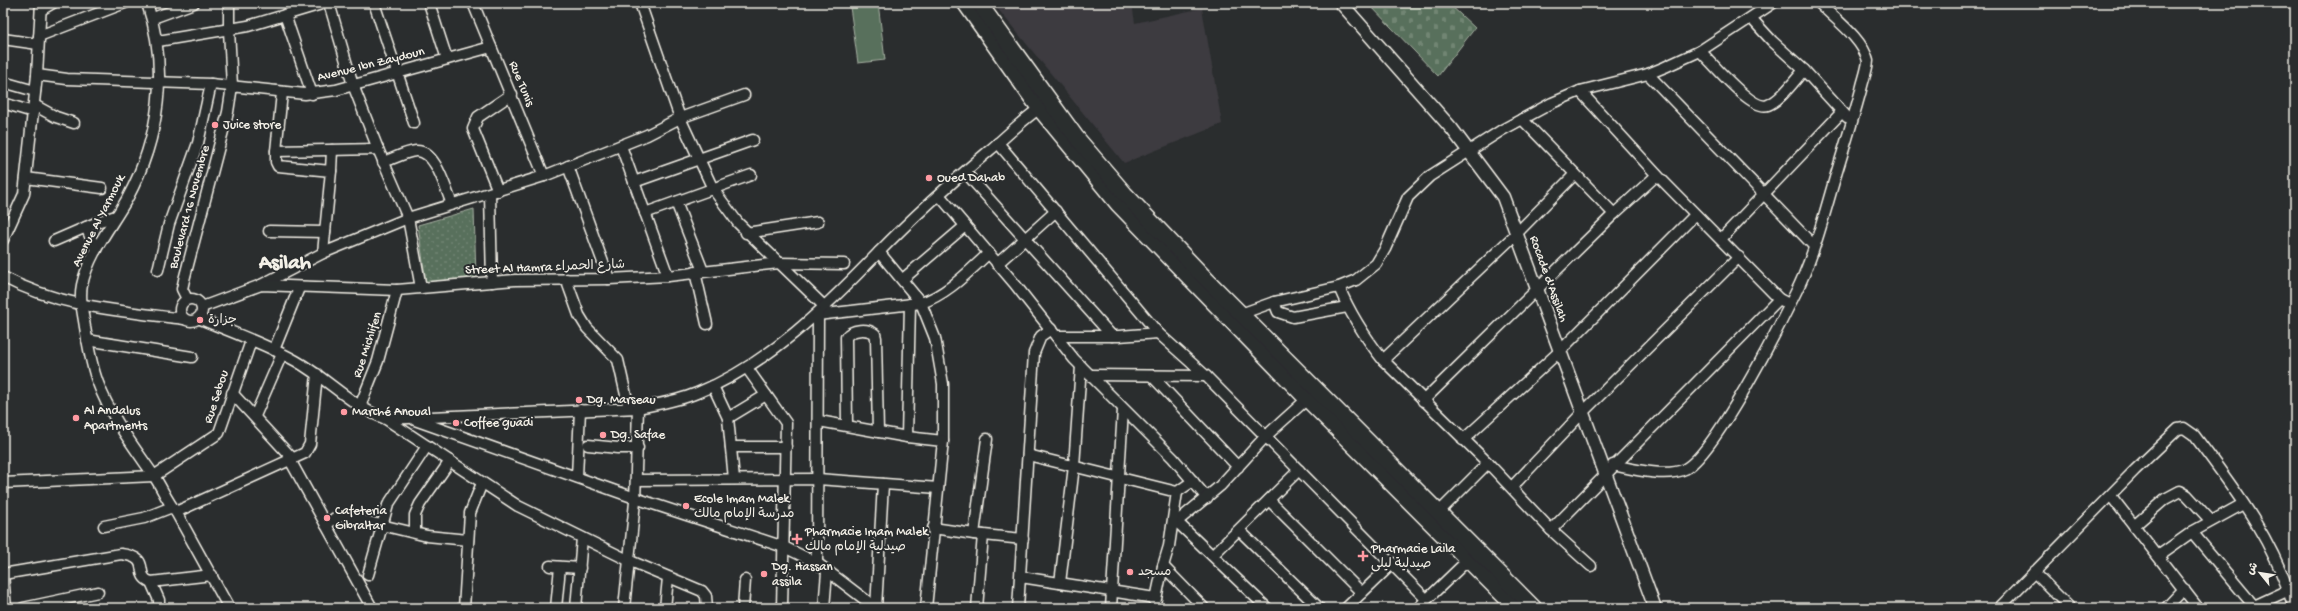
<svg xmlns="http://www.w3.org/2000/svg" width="2298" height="611" viewBox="0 0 2298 611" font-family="'Gochi Hand','Playpen Sans Arabic',sans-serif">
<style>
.built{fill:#3c3a3f}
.green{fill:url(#green-dots);stroke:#a6b0a2}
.cemetery{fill:url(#cemetery-stones);stroke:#a6b0a2}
.pitch{fill:#59705c;stroke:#a6b0a2}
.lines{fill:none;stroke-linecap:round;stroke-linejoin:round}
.minor-casing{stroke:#f4f1e8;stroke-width:13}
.tertiary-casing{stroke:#f4f1e8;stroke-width:15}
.primary-casing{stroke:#f4f1e8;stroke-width:18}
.minor{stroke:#2a2d2e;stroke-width:10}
.tertiary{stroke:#2a2d2e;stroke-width:12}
.primary{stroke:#2a2d2e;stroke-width:15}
.poi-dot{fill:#ff9aa2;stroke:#2a2d2e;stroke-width:1.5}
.labels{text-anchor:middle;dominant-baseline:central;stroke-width:4;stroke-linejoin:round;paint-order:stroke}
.street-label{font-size:13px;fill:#f4f1e8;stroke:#2a2d2e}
.poi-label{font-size:13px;fill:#f4f1e8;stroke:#2a2d2e;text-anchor:start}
.town-label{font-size:21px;font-weight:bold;fill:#f4f1e8;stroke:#2a2d2e}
</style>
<defs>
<pattern id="green-dots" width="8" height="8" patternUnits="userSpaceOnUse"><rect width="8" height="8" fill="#59705c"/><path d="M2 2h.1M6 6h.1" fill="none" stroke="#718573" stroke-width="1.8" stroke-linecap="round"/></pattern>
<pattern id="cemetery-stones" width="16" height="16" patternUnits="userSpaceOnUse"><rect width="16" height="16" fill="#59705c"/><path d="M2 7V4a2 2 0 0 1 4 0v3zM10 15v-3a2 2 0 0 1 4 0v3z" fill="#718573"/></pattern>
</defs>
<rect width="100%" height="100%" fill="#2a2d2e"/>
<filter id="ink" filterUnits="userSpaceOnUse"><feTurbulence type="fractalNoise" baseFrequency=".025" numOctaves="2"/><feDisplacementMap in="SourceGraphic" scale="8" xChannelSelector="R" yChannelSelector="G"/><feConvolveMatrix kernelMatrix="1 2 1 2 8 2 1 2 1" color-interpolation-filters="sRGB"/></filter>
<g filter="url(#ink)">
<polygon class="built" points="993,3 1132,3 1135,23 1202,8 1222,124 1124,163"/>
<polygon class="green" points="474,209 476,277 426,283 418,225"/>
<polygon class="cemetery" points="1368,3 1448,3 1475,28 1438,76"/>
<polygon class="pitch" points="871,3 878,3 885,60 858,63 850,7"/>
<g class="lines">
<defs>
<g id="minor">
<path d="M147,3C169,68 160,138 127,199C111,227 89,253 82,285C79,299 83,313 85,327C88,345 91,365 98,383C110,416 134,447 154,476C162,488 167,501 176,512"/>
<polyline points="329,3 353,85 378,149"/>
<polyline points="374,3 414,123"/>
<polyline points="429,3 447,59"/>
<polyline points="473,3 544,176"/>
<polyline points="640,3 680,118 713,189 738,223 825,307"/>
<polyline points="41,10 53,3"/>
<polyline points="285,15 312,94"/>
<polyline points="153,18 194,3"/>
<polyline points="1751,18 1772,41 1804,70 1847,117"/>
<polyline points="39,36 125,3"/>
<polyline points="3,39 38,44"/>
<polyline points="158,41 248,26 325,3"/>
<path d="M1700,51C1712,62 1752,112 1768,105C1782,99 1794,81 1804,70"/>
<polyline points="1648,74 1813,245"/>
<polyline points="37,75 67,79 211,84 305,94 336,90 491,47"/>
<polyline points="3,82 35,91"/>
<polyline points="1580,91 1657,175 1779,299 1785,302"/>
<polyline points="282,93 276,151 378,149 408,218 421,288"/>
<polyline points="3,103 33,112"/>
<polyline points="34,105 56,117 74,123"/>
<polyline points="1522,119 1614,214"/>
<polyline points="998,143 1158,333 1206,376 1426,599"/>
<polyline points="621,146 668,276"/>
<polyline points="276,151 276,162 278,166 331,171 323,253"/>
<path d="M383,162C393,159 405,152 416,151C436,150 445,188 452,204"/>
<polyline points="568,166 609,279"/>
<polyline points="331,171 332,150"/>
<polyline points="965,172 1112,336"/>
<polyline points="1575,174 1516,234 1383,360 1488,463 1551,530 1591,566"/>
<polyline points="26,178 102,188"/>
<polyline points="634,182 753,140"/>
<polyline points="498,191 473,129 478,117 512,94"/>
<polyline points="490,194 492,282"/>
<polyline points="940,196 1014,283 1074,359 1173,458 1207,498"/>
<polyline points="676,202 703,271"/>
<polyline points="645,213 751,175"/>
<polyline points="86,227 96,250"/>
<polyline points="269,231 325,232"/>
<polyline points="746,233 818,222"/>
<polyline points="1721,239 1842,112"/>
<polyline points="3,240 24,194 37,75 41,3"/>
<polyline points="54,241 100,221 116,216"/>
<polyline points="879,252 921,303 935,338 943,384 943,441 926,608"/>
<polyline points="997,264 1056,211"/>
<polyline points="158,270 169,224 198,143 211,84"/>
<polyline points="695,272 707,324"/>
<path d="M3,277C59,307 121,311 184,319"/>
<polyline points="566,279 579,315 587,328 618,360 629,408"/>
<polyline points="903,279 965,226"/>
<polyline points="261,285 323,253 408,218 544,176 647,135 680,118 744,95"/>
<path d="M1339,287C1350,314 1365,337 1383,360"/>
<circle cx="191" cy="310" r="11"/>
<polyline points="187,299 182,289 184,280 228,112 232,86 229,30 229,3"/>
<polyline points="1274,302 1278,312 1293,317 1347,307"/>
<polyline points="202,307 261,285 397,290 515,280 609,279 668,276 779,263 844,264"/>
<path d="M817,315L921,303C948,294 968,272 989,253"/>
<polyline points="1235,316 1274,302 1339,287 1356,280 1376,264 1385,249 1408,197 1430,176 1502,130 1552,103 1580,91 1648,74 1665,67 1700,51 1773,3"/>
<path d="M198,318C231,332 266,344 296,361C328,379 351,406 386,419L638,408C658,404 678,401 697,393C769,364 826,307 879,252C914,216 952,182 990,150C1008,135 1024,118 1043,106"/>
<polyline points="1056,336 1119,336 1158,333"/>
<polyline points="87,340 192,357"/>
<polyline points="274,350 299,288"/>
<polyline points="747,368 786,423 782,608"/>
<polyline points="1090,375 1206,376"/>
<polyline points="1152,376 1238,467"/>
<polyline points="713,386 728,418 734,479"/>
<polyline points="232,393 293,459"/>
<polyline points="1423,401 1614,214 1657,175"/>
<polyline points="360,406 378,361 397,290"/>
<polyline points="255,416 282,354"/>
<polyline points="728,418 766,395"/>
<polyline points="386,419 518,506 628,560 702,591 706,596 707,608"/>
<polyline points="415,420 635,498 784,547 817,563 876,608 883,484"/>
<polyline points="819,421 907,437 943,441"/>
<path d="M847,425L846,337C852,329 867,328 875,334L876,338L878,432"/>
<polyline points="907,437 910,304"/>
<polyline points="987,439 974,534 1023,539"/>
<polyline points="1463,440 1560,351 1695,215"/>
<polyline points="588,445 618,448 638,448"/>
<polyline points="731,447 786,447"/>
<polyline points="1028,455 1177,492 1193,481"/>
<polyline points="290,460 372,608"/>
<path d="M1613,465C1632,469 1666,478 1685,469C1715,453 1778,329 1795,294C1815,255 1825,210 1838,168C1846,142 1854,116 1861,90C1863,80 1867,71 1868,61C1863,39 1835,19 1819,3"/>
<polyline points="577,477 580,410"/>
<polyline points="636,480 818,479 938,488"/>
<polyline points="3,483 154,476 219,433 251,341"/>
<polyline points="1512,487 1583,412 1739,257"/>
<polyline points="2111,496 2198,608"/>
<polyline points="1269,500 1362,593"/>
<polyline points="1438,513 1488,463"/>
<polyline points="1177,522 1267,608"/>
<polyline points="326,525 335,518 344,516 427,536 468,540"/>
<polyline points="1173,525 1220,486 1266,436 1307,399"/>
<polyline points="104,526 144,518 172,507"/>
<polyline points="2134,526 2165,499 2180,491 2187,495 2211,521"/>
<polyline points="933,528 974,534"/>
<polyline points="1239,530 1319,608"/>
<polyline points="1551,530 1779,299"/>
<polyline points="415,532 415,515 420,504 450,461"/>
<polyline points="2192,532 2243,504"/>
<polyline points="1213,555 1299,470"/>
<polyline points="2158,556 2192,532 2254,606"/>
<polyline points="817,563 818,314"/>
<polyline points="550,566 580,568"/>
<polyline points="1163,566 1204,608"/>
<polyline points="2034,572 2070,608"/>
<path d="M3,574L121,554C154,558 132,575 151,582L212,575"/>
<polyline points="3,574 6,608"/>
<polyline points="368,575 388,505 427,446"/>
<polyline points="1021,577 1155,598"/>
<polyline points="151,582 159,600 159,608"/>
<polyline points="1060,583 1074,466 1081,366"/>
<polyline points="23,608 98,592"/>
<polyline points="229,608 176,512 305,453 310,444 317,374"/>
<polyline points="464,608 470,513 482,483"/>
<polyline points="556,608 560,567"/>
<polyline points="576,608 582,538"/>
<polyline points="624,608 635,502 638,408"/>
<polyline points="665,608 668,578"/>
<polyline points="743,608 745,580"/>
<polyline points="824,608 827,572"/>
<polyline points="977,608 983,535"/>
<polyline points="1018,608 1034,353 1041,336 1051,329"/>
<polyline points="1111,608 1123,409"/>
<polyline points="1154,608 1163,566 1169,546 1177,492"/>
<polyline points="1346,608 1393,563"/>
<polyline points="1418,608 1468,560"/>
<path d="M1999,608L2135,470L2178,429L2184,428L2194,435C2236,491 2274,540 2294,608"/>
<polyline points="2166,608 2184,589"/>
<polyline points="2250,608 2289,590"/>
</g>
<polyline id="tertiary" points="1341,3 1452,129 1503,197 1655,608"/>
<g id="primary">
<polyline points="965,3 1039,108 1118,204 1307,399 1516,608"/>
<polyline points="979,3 1076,137 1125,194 1206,279 1534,608"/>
</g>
</defs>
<use href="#minor" class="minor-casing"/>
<use href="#tertiary" class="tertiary-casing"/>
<use href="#primary" class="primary-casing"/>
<use href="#minor" class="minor"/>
<use href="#tertiary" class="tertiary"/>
<use href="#primary" class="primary"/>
</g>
</g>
<g class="poi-dot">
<circle cx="215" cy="125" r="4"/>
<circle cx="929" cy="178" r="4"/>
<circle cx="200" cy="320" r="4"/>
<circle cx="579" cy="400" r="4"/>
<circle cx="344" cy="412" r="4"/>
<circle cx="76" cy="418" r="4"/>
<circle cx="456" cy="423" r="4"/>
<circle cx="603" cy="435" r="4"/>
<circle cx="686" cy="506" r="4"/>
<circle cx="327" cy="518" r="4"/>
<path d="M795 533h4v4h4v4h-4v4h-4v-4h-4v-4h4z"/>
<path d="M1361 550h4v4h4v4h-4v4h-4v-4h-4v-4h4z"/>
<circle cx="1130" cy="572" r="4"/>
<circle cx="764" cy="574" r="4"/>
</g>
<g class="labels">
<g class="street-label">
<text transform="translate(371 65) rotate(-14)">Avenue Ibn Zaydoun</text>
<text transform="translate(521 84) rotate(67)">Rue Tunis</text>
<text transform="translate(190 207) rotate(-75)">Boulevard 16 Novembre</text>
<text transform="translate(99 221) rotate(-63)">Avenue Al Yarmouk</text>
<text transform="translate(545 268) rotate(-2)">Street Al Hamra شارع الحمراء</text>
<text transform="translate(1548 279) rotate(70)">Rocade d'Assilah</text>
<text transform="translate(368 345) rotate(-72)">Rue Michlifen</text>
<text transform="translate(217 397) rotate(-72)">Rue Sebou</text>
</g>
<g class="poi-label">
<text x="223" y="125">Juice store</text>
<text x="937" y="178">Oued Dahab</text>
<text x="208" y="320">جزارة</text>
<text x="587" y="400">Dg. Marseau</text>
<text x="84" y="411">Al Andalus<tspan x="84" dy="15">Apartments</tspan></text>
<text x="352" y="412">Marché Anoual</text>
<text x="464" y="423">Coffee guadi</text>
<text x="611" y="435">Dg. Safae</text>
<text x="694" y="499">Ecole Imam Malek<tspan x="694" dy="15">مدرسة الإمام مالك</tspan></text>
<text x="335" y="511">Cafeteria<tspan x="335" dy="15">Gibraltar</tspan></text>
<text x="805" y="532">Pharmacie Imam Malek<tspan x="805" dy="15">صيدلية الإمام مالك</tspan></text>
<text x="1371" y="549">Pharmacie Laila<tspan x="1371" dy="15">صيدلية ليلى</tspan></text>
<text x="772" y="567">Dg. Hassan<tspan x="772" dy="15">assila</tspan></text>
<text x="1138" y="572">مسجد</text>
</g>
<g class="town-label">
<text x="285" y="264">Asilah</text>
</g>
</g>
<rect width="2298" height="611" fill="none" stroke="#2a2d2e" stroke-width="16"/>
<rect x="8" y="8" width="2282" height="595" fill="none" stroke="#f4f1e8" stroke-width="1.5" filter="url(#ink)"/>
<g transform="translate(2260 573) rotate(300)" stroke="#2a2d2e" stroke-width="3" paint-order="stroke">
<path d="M0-3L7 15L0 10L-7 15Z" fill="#f4f1e8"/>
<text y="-6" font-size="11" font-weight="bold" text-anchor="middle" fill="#f4f1e8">ش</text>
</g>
</svg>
